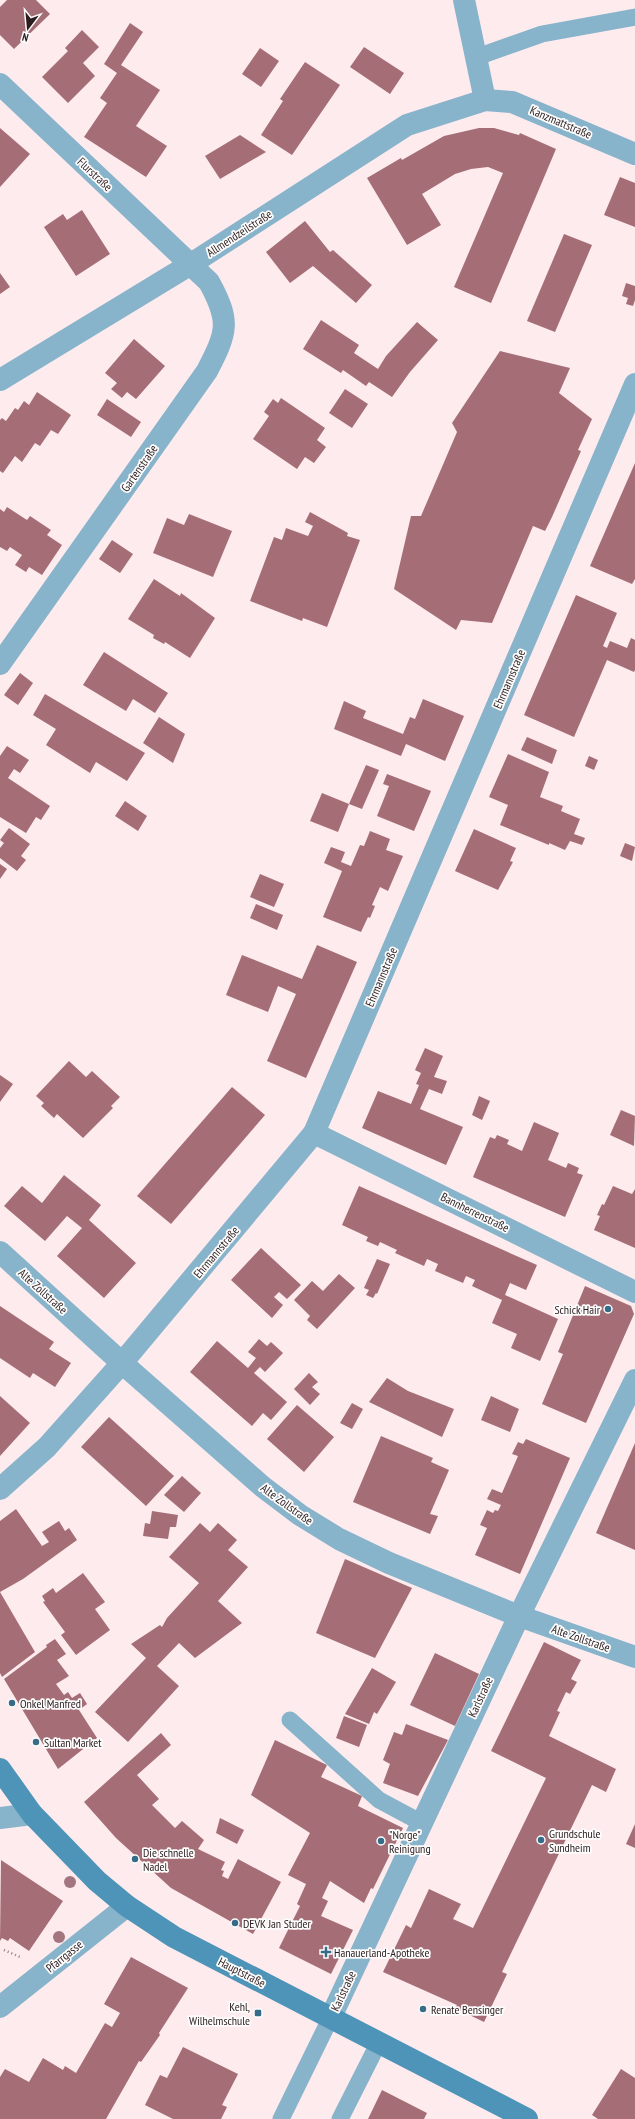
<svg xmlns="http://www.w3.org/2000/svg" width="635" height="2119" viewBox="0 0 635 2119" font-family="'PT Sans Narrow',sans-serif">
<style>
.building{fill:#a56e76}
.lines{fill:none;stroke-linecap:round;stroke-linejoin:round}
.path{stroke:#8d7d7f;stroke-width:2.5;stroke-dasharray:1 3;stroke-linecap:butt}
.lane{stroke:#87b3cb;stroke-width:17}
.street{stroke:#87b3cb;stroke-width:22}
.secondary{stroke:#4e94b8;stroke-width:22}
.tree{fill:#a3757f}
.poi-dot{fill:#366c88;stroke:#fdfdfd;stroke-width:1.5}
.labels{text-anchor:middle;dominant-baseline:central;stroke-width:3.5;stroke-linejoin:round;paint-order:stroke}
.street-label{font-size:12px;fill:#2b1c1e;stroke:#fdfdfd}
.poi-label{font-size:12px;fill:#2b1c1e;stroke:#fdfdfd;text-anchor:start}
</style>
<rect width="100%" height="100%" fill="#fdebed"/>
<g class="building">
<polygon points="7,0 36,0 50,14 14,49 0,35 0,7"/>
<polygon points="130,23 143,32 121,65 160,90 136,126 167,146 146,177 84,137 107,103 100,98 117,73 104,64"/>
<polygon points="82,30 99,47 83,63 95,76 68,103 42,77 68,51 65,48"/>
<polygon points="364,47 404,73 390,94 350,67"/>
<polygon points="260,48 279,61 261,87 242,74"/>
<polygon points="305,62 340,85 292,155 261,135 283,101 280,99"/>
<polygon points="0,128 30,154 0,187"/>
<polygon points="479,128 494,128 519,135 520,133 556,149 491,303 454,287 503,173 488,167 471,169 455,174 422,194 441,225 407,245 367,178 401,158 402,160 444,136"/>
<polygon points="240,135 266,152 220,179 205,156"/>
<polygon points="620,177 635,183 635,227 604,215"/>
<polygon points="82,210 110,254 76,276 44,227 63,214 67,220"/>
<polygon points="305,221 330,252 333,250 372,285 356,303 313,266 290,283 266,252"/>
<polygon points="564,234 592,245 555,332 527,321"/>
<polygon points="0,273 10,287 0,294"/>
<polygon points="626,283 635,286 635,300 633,306 626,304 628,298 622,296"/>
<polygon points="321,320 359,345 354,353 378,369 386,356 417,322 438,340 410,372 392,397 369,382 366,386 343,370 341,373 303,349"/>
<polygon points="134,339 165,366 136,399 127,392 122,398 111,389 117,383 105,373"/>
<polygon points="500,351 570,368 559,393 592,419 578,450 581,451 552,517 545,531 533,526 492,623 461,620 456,630 394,589 411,516 421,516 457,432 452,423"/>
<polygon points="345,389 368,404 352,428 329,413"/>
<polygon points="37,392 71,415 58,434 51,430 40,446 35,443 22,462 15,456 3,473 0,471 0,420 2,418 6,421 15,408 18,410 24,401 29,405"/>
<polygon points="281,398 325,428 317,440 326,447 314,463 305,457 297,469 253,439 269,416 264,412 273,399 278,403"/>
<polygon points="107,399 141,422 131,437 97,415"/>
<polygon points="635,463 635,579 632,584 590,566"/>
<polygon points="7,507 27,520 30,516 51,530 47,535 62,545 42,575 29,567 26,572 15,565 22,555 10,547 7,551 0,547 0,509 4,512"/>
<polygon points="310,512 348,533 347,536 360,540 327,627 303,618 302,621 250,601 274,537 282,540 286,528 308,536 313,526 305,522"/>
<polygon points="189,514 232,531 213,577 153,553 167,518 184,525"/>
<polygon points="112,540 133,554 120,573 99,559"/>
<polygon points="154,579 180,596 181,593 215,618 190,658 165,642 164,644 153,638 154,635 128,619"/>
<polygon points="576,595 617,613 603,646 607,648 610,641 627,648 631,638 635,640 635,670 634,672 607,660 574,737 524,715"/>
<polygon points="104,652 168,693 155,713 133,699 126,711 83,685"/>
<polygon points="20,673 33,683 18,705 4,695"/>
<polygon points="45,694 145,753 127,781 96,762 90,773 46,745 56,729 33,715"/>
<polygon points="423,699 464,716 445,761 406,744 401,756 334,729 344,701 366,711 363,718 403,734 410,717 415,719"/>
<polygon points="159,717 185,734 173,763 143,743"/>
<polygon points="527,737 557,750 552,764 521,750"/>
<polygon points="7,746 29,760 20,773 14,769 8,778 50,806 41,820 36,817 26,833 0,817 0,756"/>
<polygon points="508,754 549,772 540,797 563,806 561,811 580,819 574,834 585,838 582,845 570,841 565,850 549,843 549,845 500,825 508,805 489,797"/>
<polygon points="589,756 598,760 594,770 585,766"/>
<polygon points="366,765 379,770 362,809 349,804"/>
<polygon points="387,774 431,791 414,831 377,816 389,786 383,784"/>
<polygon points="322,793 349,804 338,832 310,821"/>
<polygon points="125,801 147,816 138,831 115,816"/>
<polygon points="9,828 30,844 21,856 26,860 17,871 0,858 0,848 4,843 0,840"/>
<polygon points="474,829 516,848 510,861 513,862 498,890 455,871"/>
<polygon points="370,831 390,839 386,850 403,856 388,891 380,887 372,905 375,906 370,918 368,917 361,932 323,917 342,871 324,863 331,847 345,852 341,862 351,866 360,845 364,846"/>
<polygon points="625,843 635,847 632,861 620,856"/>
<polygon points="0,864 7,869 0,879"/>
<polygon points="260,874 284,884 274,907 250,897"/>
<polygon points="256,904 283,915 277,930 250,918"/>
<polygon points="317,945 357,962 306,1078 267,1061 296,994 278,986 268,1012 226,995 242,955 302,979"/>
<polygon points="425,1048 443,1056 434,1077 447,1081 442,1094 429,1089 420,1109 463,1127 446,1165 362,1128 378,1091 411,1104 419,1085 416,1084 421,1073 415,1070"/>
<polygon points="69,1061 86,1077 92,1071 120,1097 111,1106 113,1108 83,1138 57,1114 54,1118 41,1106 44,1103 36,1096"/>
<polygon points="0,1075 13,1084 0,1102"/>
<polygon points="232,1087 265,1115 171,1224 137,1196"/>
<polygon points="479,1096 490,1101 482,1120 472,1115"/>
<polygon points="621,1110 635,1116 634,1146 610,1135"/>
<polygon points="534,1122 559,1133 548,1160 566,1168 568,1163 579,1168 577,1173 583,1175 565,1217 473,1177 490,1137 495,1139 497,1135 509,1140 507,1144 522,1151"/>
<polygon points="64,1175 101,1205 89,1220 136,1263 104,1298 57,1256 82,1228 67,1216 45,1241 4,1206 22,1186 42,1203"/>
<polygon points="359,1186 537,1265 526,1290 510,1283 505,1295 558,1319 540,1361 511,1348 517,1334 492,1323 502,1300 472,1286 475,1280 466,1276 463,1283 435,1271 438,1264 427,1259 424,1266 395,1253 397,1250 380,1242 378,1246 366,1241 368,1237 342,1225"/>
<polygon points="613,1186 632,1194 635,1189 635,1248 594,1230 600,1216 597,1215 602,1204 604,1205"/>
<polygon points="261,1248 301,1285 287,1299 279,1292 274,1297 283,1305 272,1318 231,1280"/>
<polygon points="377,1259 390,1264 377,1294 376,1293 373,1298 366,1295 369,1290 364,1288"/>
<polygon points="339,1274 355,1288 317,1329 307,1320 310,1316 294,1300 312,1281 323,1291"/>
<polygon points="585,1286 631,1306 634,1314 586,1423 542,1404 563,1354 558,1352"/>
<polygon points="0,1306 54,1342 49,1349 71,1363 55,1387 33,1373 30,1378 0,1358"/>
<polygon points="259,1339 267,1346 271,1342 283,1353 265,1372 260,1367 254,1373 287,1402 271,1420 263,1413 252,1426 190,1372 217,1341 248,1368 256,1358 248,1352"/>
<polygon points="309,1373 318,1382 312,1387 320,1394 310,1405 294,1389"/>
<polygon points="387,1378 408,1391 454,1409 442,1437 369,1402"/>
<polygon points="0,1396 30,1423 0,1456"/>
<polygon points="491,1396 519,1409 510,1432 481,1420"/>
<polygon points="352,1403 363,1409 352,1429 340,1423"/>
<polygon points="297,1405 334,1437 304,1472 267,1439"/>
<polygon points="109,1417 174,1476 146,1506 81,1447"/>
<polygon points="381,1436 433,1458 431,1462 449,1470 430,1514 438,1516 430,1534 353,1502"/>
<polygon points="526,1439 570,1458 520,1574 475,1555 487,1528 480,1525 487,1510 493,1513 495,1510 498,1511 501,1505 487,1499 492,1489 502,1493 518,1456 512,1454 518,1442 523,1444"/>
<polygon points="635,1443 635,1550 596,1533"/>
<polygon points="182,1476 201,1493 184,1512 164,1495"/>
<polygon points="16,1509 42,1546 49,1542 42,1532 59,1521 65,1531 69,1528 77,1540 23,1579 0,1592 0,1521"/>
<polygon points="152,1511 178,1515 176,1527 170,1527 168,1539 143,1536 145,1523 150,1524"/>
<polygon points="200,1523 210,1532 218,1523 237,1540 228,1550 248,1567 218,1601 242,1623 195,1658 179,1643 157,1666 179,1686 128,1742 95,1712 146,1658 131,1644 160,1625 162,1627 167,1618 199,1583 169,1557"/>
<polygon points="345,1559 412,1588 375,1658 316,1633"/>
<polygon points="83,1573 105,1602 95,1609 110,1630 76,1655 61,1635 65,1632 43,1602 45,1601 42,1596 53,1588 56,1593"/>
<polygon points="0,1592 35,1652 2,1677 0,1673"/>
<polygon points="55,1639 66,1654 57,1660 69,1676 56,1684 64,1695 68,1692 72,1698 80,1693 87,1704 79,1710 97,1738 58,1769 4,1679 47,1647 46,1645"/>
<polygon points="544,1642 581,1660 571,1679 577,1682 570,1694 566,1692 557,1711 560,1712 549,1736 616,1769 606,1792 592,1785 502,1972 507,1974 484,2022 455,2008 457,2005 383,1972 406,1925 411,1928 429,1889 461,1904 453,1919 473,1928 546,1778 491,1751"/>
<polygon points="435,1653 479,1674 455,1726 410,1705"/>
<polygon points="372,1668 396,1682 377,1714 374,1712 369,1724 345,1714"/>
<polygon points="344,1716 367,1725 359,1747 336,1738"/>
<polygon points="406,1724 448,1740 418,1796 383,1783 390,1764 383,1760 394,1732 402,1735"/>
<polygon points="161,1733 171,1745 137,1775 159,1799 152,1805 175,1828 182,1821 204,1840 198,1849 225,1862 221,1870 224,1871 222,1876 228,1879 238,1859 281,1882 253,1934 171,1888 116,1838 84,1802"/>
<polygon points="275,1740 327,1765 321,1777 362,1796 358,1806 403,1828 373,1889 371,1888 364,1903 330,1881 322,1898 328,1901 321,1916 353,1930 331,1974 279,1948 300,1906 297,1904 306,1884 288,1875 310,1833 251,1795"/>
<polygon points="220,1818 244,1830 237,1844 216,1833"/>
<polygon points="635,1824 635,1848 626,1844"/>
<polygon points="1,1860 63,1901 29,1951 10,1938 8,1941 2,1938 0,1941"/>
<polygon points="131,1957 188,1988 159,2033 160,2035 141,2062 139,2061 106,2119 0,2119 0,2077 5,2069 29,2082 43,2058 63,2070 65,2066 76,2073 105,2023 112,2027 120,2013 104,2004"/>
<polygon points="183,2047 238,2074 222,2105 227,2107 221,2119 173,2119 145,2105 160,2075 167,2078"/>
<polygon points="621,2069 635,2078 635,2119 598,2119 592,2115"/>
<polygon points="382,2090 427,2113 424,2119 368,2119"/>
</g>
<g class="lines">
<polyline class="path" points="4,1950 20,1957"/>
<g class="lane">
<polyline points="477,57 542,34 635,17"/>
<polyline points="290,1720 379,1800 422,1823"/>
<polyline points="281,2119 331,2017"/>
<polyline points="340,2119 379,2042"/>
</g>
<g class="street">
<polyline points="464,0 485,100"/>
<path d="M0,84L209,282C231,322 227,332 207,371L0,664"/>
<polyline points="0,380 191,264 407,125 485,100 512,102 635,154"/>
<polyline points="314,1133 635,1292"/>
<polyline points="0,1252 122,1363 263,1487 300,1515 339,1539 389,1563 519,1616 635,1657"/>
<polyline points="0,1489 47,1447 122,1363 314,1133 635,384"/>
<polyline points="0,1818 32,1814"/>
<polyline points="0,2007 127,1906"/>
<polyline points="331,2017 519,1616 635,1380"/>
</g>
<polyline class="secondary" points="0,1769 32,1814 97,1881 127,1906 174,1937 527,2119"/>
</g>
<g class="tree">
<circle cx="70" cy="1882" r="6"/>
<circle cx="59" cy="1937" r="6"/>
</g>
<g class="poi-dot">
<circle cx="608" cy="1309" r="4"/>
<circle cx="12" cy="1703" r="4"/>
<circle cx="36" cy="1742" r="4"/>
<circle cx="541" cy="1840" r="4"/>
<circle cx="381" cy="1841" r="4"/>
<circle cx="135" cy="1859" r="4"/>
<circle cx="235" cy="1923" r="4"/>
<path d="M324 1946h4v4h4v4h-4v4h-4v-4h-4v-4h4z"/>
<circle cx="423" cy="2009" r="4"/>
<rect x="254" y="2009" width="8" height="8" rx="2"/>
</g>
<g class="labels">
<g class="street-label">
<text transform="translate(561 122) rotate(23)">Kanzmattstraße</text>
<text transform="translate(95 174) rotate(43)">Flurstraße</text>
<text transform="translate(239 233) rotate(-33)">Allmendzeilstraße</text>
<text transform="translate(139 468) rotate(-55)">Gartenstraße</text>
<text transform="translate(509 679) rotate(-67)">Ehrmannstraße</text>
<text transform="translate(381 977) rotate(-67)">Ehrmannstraße</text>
<text transform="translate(475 1212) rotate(26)">Bannherrenstraße</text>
<text transform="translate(216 1252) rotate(-50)">Ehrmannstraße</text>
<text transform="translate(43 1291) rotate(42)">Alte Zollstraße</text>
<text transform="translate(287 1504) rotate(36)">Alte Zollstraße</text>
<text transform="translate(581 1638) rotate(19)">Alte Zollstraße</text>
<text transform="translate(480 1697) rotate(-65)">Karlstraße</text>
<text transform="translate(64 1956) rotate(-39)">Pfarrgasse</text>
<text transform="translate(242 1972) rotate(27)">Hauptstraße</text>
<text transform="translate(343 1991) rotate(-65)">Karlstraße</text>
</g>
<g class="poi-label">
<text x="600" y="1309" text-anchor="end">Schick Hair</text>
<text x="20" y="1703">Onkel Manfred</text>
<text x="44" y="1742">Sultan Market</text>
<text x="549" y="1833">Grundschule<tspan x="549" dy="14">Sundheim</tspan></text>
<text x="389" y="1834">"Norge"<tspan x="389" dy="14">Reinigung</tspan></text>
<text x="143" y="1852">Die schnelle<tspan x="143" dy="14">Nadel</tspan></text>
<text x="243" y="1923">DEVK Jan Studer</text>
<text x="334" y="1952">Hanauerland-Apotheke</text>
<text x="250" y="2006" text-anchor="end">Kehl,<tspan x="250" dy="14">Wilhelmschule</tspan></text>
<text x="431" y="2009">Renate Bensinger</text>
</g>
</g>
<g transform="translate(28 28) rotate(196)" stroke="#fdfdfd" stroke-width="3" paint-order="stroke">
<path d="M0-3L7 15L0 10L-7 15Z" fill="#2b1c1e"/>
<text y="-6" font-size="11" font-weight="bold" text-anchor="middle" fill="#2b1c1e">N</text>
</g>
</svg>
